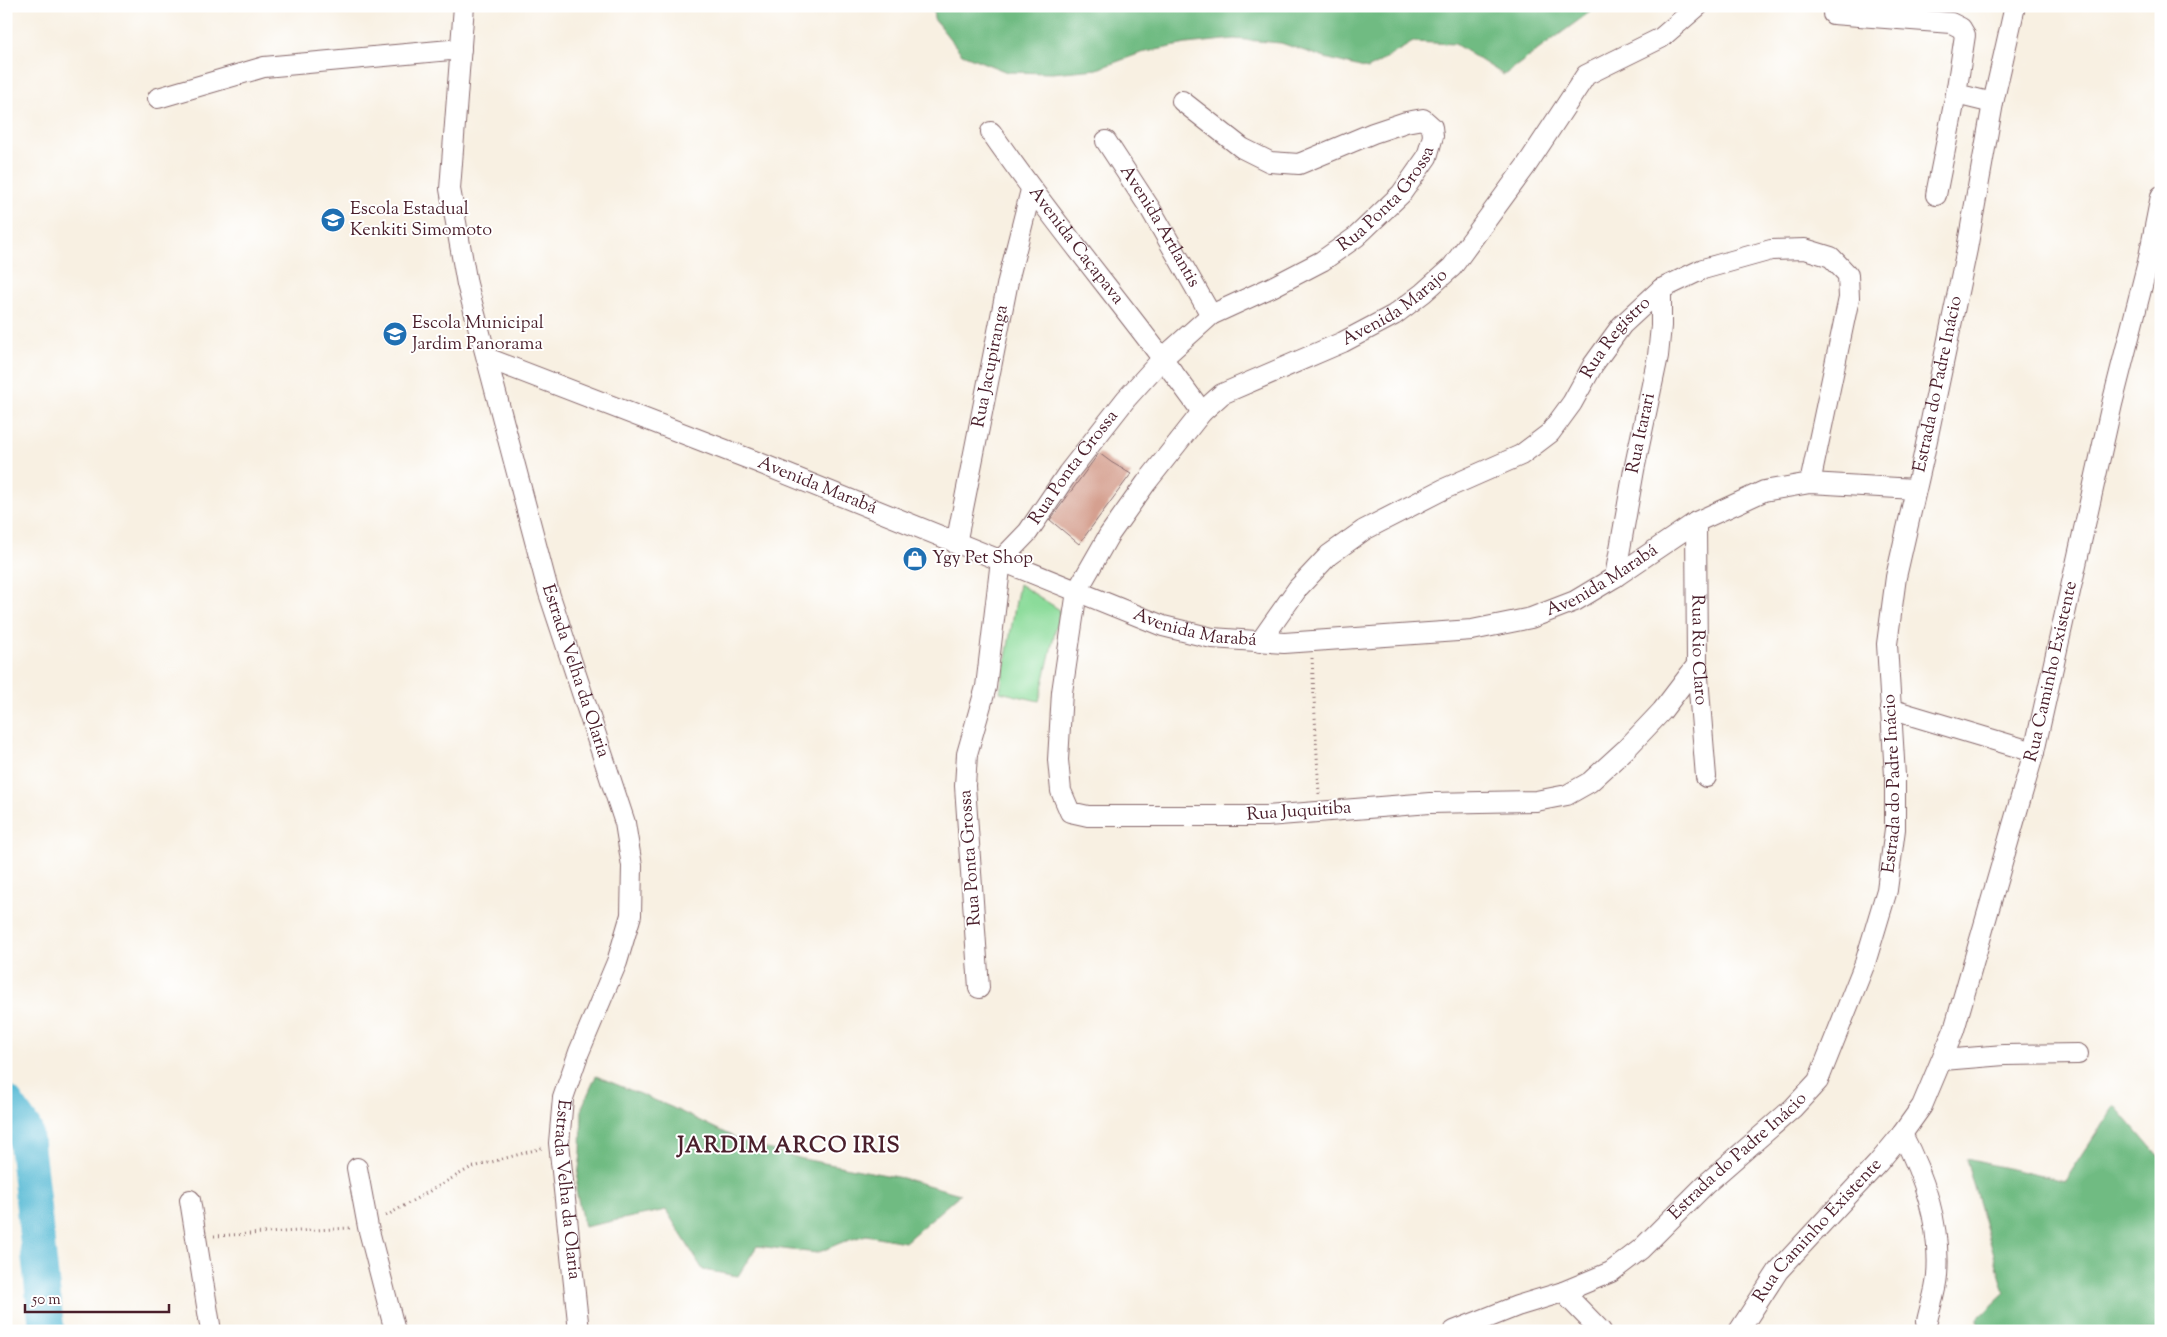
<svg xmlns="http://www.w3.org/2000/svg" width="2167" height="1337" viewBox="0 0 2167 1337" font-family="'Sorts Mill Goudy',serif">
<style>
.green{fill:#8bdb9a;stroke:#6a7d62}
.forest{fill:#70bb82;stroke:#5d6d56}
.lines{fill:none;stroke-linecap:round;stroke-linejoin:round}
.river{stroke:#55b9d4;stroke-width:35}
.building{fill:#d5a090}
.minor-casing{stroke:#87686b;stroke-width:22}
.path{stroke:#87686b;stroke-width:3;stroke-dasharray:1 4;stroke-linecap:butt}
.minor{stroke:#fff;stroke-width:20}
.labels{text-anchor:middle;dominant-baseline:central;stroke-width:4;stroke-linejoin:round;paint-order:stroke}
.street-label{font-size:18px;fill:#4a1f2b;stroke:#fff}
.poi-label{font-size:18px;fill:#4a1f2b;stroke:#fff;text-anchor:start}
.district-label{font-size:22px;font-weight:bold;letter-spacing:1px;fill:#4a1f2b;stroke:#fff}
</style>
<rect width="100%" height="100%" fill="#fff"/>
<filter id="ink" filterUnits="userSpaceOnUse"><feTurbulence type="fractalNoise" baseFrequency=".02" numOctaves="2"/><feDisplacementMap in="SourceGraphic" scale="10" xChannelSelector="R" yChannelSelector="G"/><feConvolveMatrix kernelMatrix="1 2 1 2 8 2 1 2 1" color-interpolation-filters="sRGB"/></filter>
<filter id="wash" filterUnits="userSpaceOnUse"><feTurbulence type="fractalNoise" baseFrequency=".0096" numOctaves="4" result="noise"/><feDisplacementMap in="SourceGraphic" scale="20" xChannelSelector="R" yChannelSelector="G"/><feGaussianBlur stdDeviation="1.12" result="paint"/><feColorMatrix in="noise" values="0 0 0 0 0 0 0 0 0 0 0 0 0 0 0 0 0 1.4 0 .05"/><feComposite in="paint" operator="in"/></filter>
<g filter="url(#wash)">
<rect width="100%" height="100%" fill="#f8f0e2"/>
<polygon class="green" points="1019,584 1060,610 1039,701 1000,692"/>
<g class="forest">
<polygon points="933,6 1598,6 1504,75 1455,44 1413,42 1368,69 1325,58 1281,43 1234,39 1186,44 1141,53 1097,69 1052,73 1007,72 962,54 934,19"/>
<polygon points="596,1076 671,1107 746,1143 803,1159 902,1178 960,1194 905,1242 866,1235 840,1243 817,1253 757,1246 738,1276 703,1270 666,1210 584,1227 576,1190 581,1154 582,1107"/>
<polygon points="2115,1105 2161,1159 2161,1331 1979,1331 1978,1319 2005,1293 1966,1159 2065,1181"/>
</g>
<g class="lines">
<polyline class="river" points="6,1103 25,1130 47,1331"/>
</g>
<g id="blocks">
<polygon class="building" points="1099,453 1111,462 1131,474 1079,544 1050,520"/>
</g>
</g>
<g filter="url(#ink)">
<use href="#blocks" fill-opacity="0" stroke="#87686b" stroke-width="1"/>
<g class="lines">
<defs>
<g id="minor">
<path id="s1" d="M464,6L450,189L467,284L548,590L625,823L632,866L631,915L617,962L579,1052L563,1098L559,1143L579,1331"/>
<polyline points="1833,14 1951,23 1961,28 1965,35 1956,94 1993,103"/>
<polyline points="158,98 264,67 461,49"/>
<path id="s2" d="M991,132C1057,228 1134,317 1202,412"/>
<path id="s3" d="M1106,141L1151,210L1211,315"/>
<polyline points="1936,195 1956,94"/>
<path id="s4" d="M487,358L757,462L1163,626L1212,638L1284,643L1472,630L1531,618L1575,601L1615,577L1696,522L1764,491L1810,483L1915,489"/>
<path id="s5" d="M1696,522L1697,665L1706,777"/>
<path id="s6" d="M956,544L1008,281L1031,190"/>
<path id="s7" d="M1615,577L1634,470L1658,356L1661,326V289"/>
<path id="s8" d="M1260,642L1298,588L1329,555L1364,530L1444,489L1521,455L1550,433L1572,403L1593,365L1622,325L1661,289L1703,269L1771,250L1805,249L1831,257L1848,275L1849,298L1810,483"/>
<path id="s9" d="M1697,665L1662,711L1626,749L1590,782L1567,795L1536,801L1430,803L1267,816H1088L1070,812L1061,791L1058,760L1062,692L1077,591L1109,535L1146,483L1202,412L1222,394L1343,342L1394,315L1423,293L1452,267L1526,166L1586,75L1661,38L1698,6"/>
<polyline points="1890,709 2034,752"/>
<path id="s10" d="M979,988L965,786L967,754L986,687L1001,560L1028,532L1068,473L1126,399L1163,358L1211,315L1272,287L1322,261L1356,237L1401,194L1427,157L1433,136L1432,127L1423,119L1406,122L1373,133L1299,164L1270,162L1242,148L1182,101"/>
<polyline points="1943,1060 2004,1055 2078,1054"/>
<path d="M1902,1134C1925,1178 1941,1225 1937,1276C1936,1291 1930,1307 1927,1321"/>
<polyline points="357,1168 368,1227 395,1331"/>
<polyline points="190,1200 211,1331"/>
<polyline points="1563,1292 1601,1331"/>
<path id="s11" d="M1454,1331L1517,1306L1563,1292L1611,1272L1641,1249L1706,1184L1793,1108L1818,1081L1865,963L1887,890L1895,829V776L1887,644L1896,577L1923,459L1967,249L1993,103L2015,6"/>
<path id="s12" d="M1739,1331L1778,1271L1878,1163L1902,1134L1922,1106L1954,1030L2034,752L2112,404L2148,262L2161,196"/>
</g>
</defs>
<use href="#minor" class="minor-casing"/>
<g class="path">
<polyline points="1312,658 1319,794"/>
<polyline points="386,1216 470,1168 542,1148"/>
<polyline points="214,1236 350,1228"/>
</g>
<use href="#minor" class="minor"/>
</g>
</g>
<defs>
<symbol id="school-disc" viewBox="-11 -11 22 22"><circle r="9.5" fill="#1f6fb2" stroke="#fff"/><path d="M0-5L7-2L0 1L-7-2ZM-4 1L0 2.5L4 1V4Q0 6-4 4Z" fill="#fff"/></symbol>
<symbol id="shop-disc" viewBox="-11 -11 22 22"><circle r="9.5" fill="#1f6fb2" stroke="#fff"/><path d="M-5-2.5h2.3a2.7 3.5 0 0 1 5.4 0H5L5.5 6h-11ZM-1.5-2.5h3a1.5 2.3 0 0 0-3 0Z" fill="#fff"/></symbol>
</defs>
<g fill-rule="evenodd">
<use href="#school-disc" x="319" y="206" width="28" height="28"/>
<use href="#school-disc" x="381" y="320" width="28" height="28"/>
<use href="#shop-disc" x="901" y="545" width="28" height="28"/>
</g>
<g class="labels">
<g class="street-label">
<text stroke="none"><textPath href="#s10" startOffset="970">Rua Ponta Grossa</textPath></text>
<text stroke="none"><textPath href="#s3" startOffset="101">Avenida Artlantis</textPath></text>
<text stroke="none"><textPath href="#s2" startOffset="142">Avenida Caçapava</textPath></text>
<text stroke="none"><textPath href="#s9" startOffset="1348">Avenida Marajo</textPath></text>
<text stroke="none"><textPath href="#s8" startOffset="481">Rua Registro</textPath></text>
<text stroke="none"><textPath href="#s6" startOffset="181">Rua Jacupiranga</textPath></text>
<text stroke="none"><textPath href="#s11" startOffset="1165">Estrada do Padre Inácio</textPath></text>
<text stroke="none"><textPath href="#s7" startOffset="146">Rua Itarari</textPath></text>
<text stroke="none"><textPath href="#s10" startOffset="550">Rua Ponta Grossa</textPath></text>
<text stroke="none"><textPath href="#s4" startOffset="354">Avenida Marabá</textPath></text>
<text stroke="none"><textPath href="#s4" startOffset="1179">Avenida Marabá</textPath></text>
<text stroke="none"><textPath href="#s4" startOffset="759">Avenida Marabá</textPath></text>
<text stroke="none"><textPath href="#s5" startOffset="128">Rua Rio Claro</textPath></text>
<text stroke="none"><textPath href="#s1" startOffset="682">Estrada Velha da Olaria</textPath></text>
<text stroke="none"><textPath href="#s12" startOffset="745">Rua Caminho Existente</textPath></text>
<text stroke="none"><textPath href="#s11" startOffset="760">Estrada do Padre Inácio</textPath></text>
<text transform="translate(1299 812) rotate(-4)">Rua Juquitiba</text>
<text transform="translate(971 858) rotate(-94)">Rua Ponta Grossa</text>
<text stroke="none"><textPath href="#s11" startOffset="340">Estrada do Padre Inácio</textPath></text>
<text stroke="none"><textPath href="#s1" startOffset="1222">Estrada Velha da Olaria</textPath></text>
<text stroke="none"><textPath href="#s12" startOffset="128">Rua Caminho Existente</textPath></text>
</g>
<g class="poi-label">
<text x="350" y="210">Escola Estadual<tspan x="350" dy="21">Kenkiti Simomoto</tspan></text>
<text x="412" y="324">Escola Municipal<tspan x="412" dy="21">Jardim Panorama</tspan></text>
<text x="932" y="559">Ygy Pet Shop</text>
</g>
<g class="district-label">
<text x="789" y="1147">JARDIM ARCO IRIS</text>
</g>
</g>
<rect width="2167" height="1337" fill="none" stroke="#fff" stroke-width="25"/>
<path d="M25 1304v8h144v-8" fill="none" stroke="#4a1f2b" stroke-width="2.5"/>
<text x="32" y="1304" font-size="15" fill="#4a1f2b" stroke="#ffffff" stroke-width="4" paint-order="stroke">50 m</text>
</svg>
